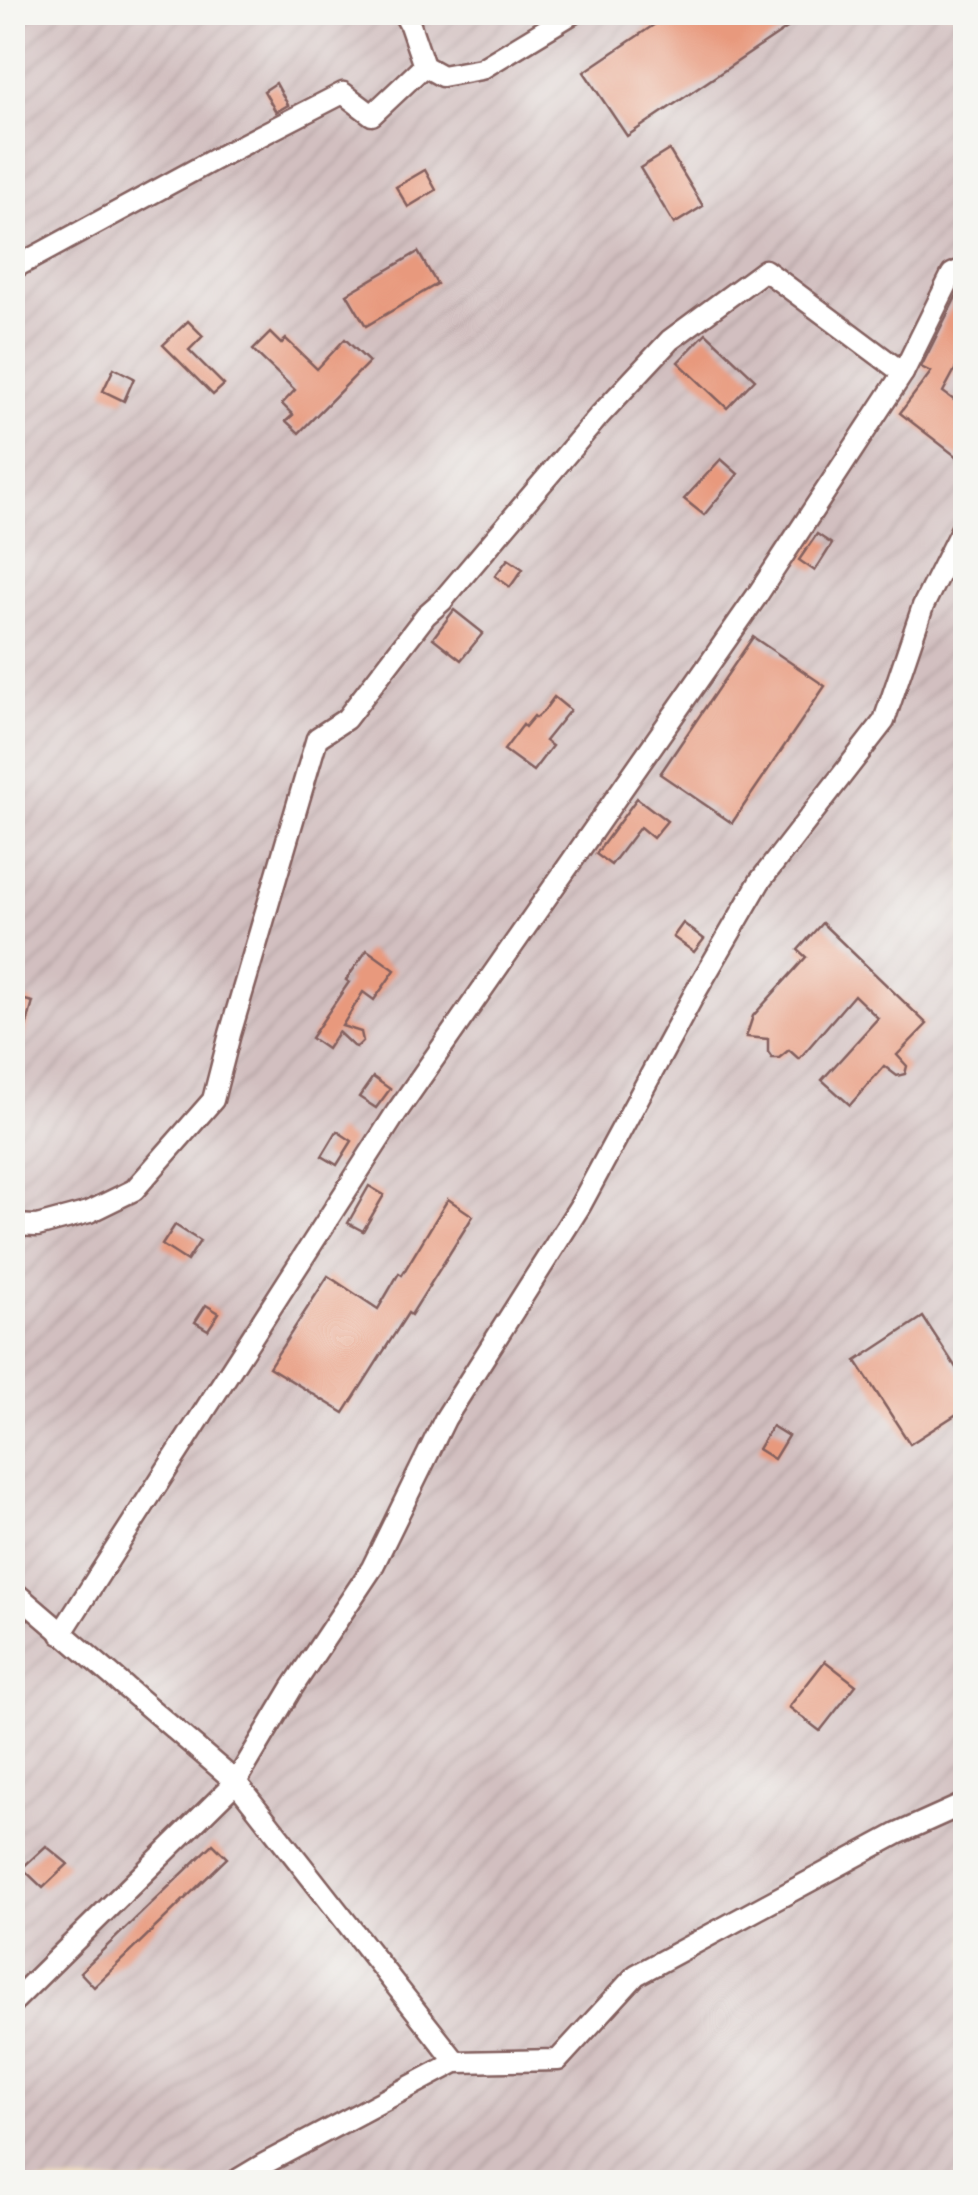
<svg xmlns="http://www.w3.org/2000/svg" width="978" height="2195" viewBox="0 0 978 2195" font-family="'Playpen Sans',sans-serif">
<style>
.industrial{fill:url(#industrial-furrows)}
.building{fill:#e8997d}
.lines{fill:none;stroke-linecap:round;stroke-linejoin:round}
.minor-casing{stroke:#84615e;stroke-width:25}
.minor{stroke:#fff;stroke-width:20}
</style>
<defs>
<pattern id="industrial-furrows" width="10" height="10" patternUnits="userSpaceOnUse" patternTransform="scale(2.5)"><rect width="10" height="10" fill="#d2bfc0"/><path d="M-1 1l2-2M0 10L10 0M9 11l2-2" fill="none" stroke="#b6a4a5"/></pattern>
</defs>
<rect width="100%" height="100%" fill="#f6f6f2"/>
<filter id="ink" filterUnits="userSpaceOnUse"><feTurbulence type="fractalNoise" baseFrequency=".01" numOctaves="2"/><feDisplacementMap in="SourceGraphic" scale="20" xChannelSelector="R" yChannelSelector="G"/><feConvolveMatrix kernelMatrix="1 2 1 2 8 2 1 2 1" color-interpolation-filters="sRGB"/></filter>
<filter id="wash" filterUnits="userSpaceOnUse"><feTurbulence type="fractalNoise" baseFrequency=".0048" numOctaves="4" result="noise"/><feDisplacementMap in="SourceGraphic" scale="40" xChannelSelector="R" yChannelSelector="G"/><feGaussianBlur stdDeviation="2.25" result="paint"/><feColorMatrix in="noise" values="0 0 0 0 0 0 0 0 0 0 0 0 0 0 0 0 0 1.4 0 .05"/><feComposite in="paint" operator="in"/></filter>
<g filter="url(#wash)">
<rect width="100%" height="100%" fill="#f0dcbc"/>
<rect class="industrial" x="13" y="13" width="952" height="2169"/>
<g id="blocks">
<g class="building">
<polygon points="673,12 811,12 627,136 584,72"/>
<polygon points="276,83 288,105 276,112 264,91"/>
<polygon points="669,150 703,206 674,224 640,168"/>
<polygon points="425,170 436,190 408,207 396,187"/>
<polygon points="418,252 437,284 366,326 347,294"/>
<polygon points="966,283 966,349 943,392 966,409 966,464 900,413 931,372 921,367 962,285"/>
<polygon points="188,321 203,336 189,350 224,385 213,395 163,345"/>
<polygon points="270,333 281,344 286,339 317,369 345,339 369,362 299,433 286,421 293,415 282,404 295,390 253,350"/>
<polygon points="706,333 755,379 727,408 678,362"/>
<polygon points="114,368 134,378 124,401 103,391"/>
<polygon points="721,459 738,474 704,515 684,499"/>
<polygon points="817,534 832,544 815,571 799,560"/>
<polygon points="508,559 523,569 510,587 495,576"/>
<polygon points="454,610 483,633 461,660 433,638"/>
<polygon points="753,637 825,686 732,823 660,774"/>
<polygon points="554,697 570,710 545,741 552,746 533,771 504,750 523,725 525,727 534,716 536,718 543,712"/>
<polygon points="637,798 667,821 653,838 640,827 611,865 596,854"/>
<polygon points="683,923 704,939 694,952 673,937"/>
<polygon points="822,923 927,1024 897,1055 907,1066 905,1074 897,1076 884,1066 850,1105 822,1080 878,1018 854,995 799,1059 789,1050 779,1058 772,1058 768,1052 768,1039 746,1037 753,1016 806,957 798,950"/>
<polygon points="367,950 395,970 374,1000 363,992 342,1026 361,1032 363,1041 357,1047 353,1046 338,1032 327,1049 311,1038 349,982 346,980"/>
<polygon points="12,997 33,1002 17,1061 12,1060"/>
<polygon points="373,1077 390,1089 376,1108 359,1097"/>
<polygon points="337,1131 352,1141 337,1165 322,1156"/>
<polygon points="369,1186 384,1195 363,1231 348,1223"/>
<polygon points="448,1199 473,1216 411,1315 408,1313 344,1413 269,1367 328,1276 378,1309 399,1273 402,1275"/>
<polygon points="175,1225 200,1241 187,1261 162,1245"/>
<polygon points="206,1305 219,1313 208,1330 195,1322"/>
<polygon points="923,1317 966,1383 966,1408 910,1444 856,1361"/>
<polygon points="772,1426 788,1436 774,1459 758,1449"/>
<polygon points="825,1661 856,1685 820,1731 789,1707"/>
<polygon points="213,1844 227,1858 94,1987 80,1972"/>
<polygon points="46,1846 68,1864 43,1888 22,1868"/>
</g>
</g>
</g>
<g filter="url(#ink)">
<use href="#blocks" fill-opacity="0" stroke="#84615e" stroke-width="2.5"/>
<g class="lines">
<defs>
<g id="minor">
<polyline points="403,12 410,25 424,66 442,76 481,69 575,12"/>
<polyline points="12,269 215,159 343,93 372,115 424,66"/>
<polyline points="12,1225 37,1226 89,1212 134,1190 213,1100 230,1034 317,738 346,719 426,615 442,601 599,416 670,340 765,270 903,373"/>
<polyline points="12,1590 236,1782 456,2062"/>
<polyline points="61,1634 396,1113 756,597 903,373 952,274 966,268"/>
<polyline points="12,2003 236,1782 292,1688 372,1568 445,1419 580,1206 695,993 760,881 884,721 923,606 966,520"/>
<polyline points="234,2182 264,2164 456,2062 558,2060 636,1975 897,1834 966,1803"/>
</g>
</defs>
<use href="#minor" class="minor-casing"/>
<use href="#minor" class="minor"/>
</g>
</g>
<rect width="978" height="2195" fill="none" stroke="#f6f6f2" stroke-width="50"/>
</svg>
